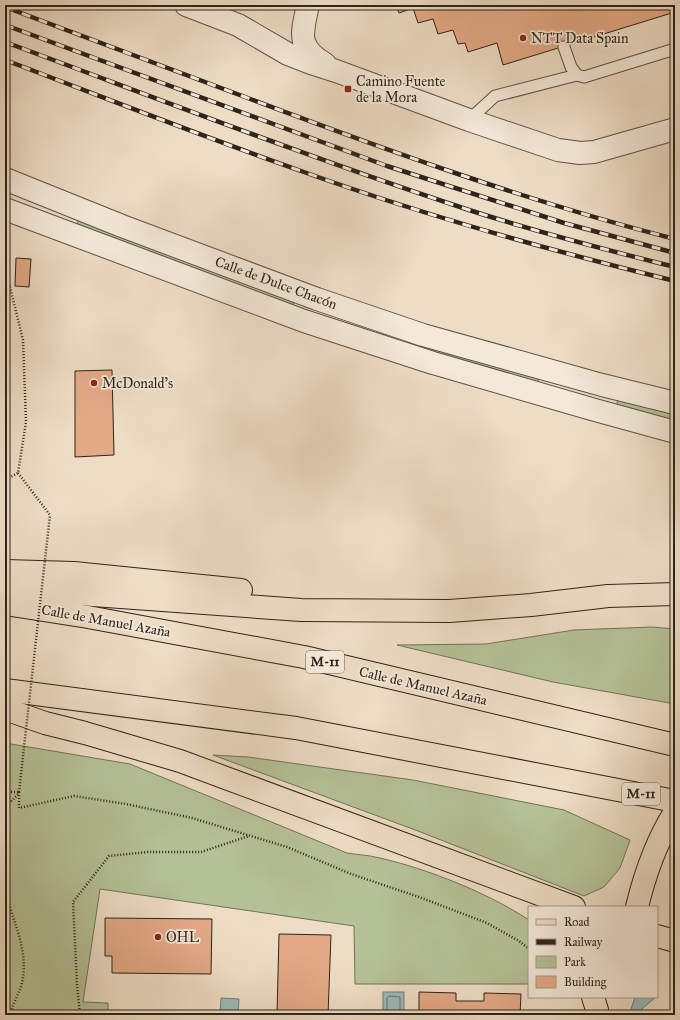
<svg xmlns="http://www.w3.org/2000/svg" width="680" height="1020" viewBox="0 0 680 1020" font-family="'IM FELL Great Primer',serif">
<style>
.green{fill:#b5c297;stroke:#717359}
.water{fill:#9abbb9;stroke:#6e7f7a}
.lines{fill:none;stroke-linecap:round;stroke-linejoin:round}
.shore{stroke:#64706a;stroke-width:1}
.building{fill:#e3aa87;stroke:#2d241b}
.lane-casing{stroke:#5d5246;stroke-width:13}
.street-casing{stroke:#5d5246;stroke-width:24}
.primary-casing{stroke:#2d241b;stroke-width:24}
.highway-casing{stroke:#2d241b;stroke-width:24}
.path{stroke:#2d241b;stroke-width:2.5;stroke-dasharray:1 2;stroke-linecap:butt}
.lane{stroke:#f4e9d9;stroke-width:11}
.street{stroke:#f4e9d9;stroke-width:22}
.primary{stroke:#eeddc5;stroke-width:22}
.highway{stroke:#eeddc5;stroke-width:22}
.rail-casing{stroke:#2d241b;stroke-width:4.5}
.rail{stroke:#f4e9d9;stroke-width:3;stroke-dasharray:9;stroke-linecap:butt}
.path-bridge{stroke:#2d241b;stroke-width:2.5;stroke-dasharray:1 2;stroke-linecap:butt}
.poi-dot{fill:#8f2418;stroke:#f4e9d9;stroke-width:1.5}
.labels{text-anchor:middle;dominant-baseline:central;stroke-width:3.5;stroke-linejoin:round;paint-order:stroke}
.shield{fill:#f4e9d9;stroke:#695f54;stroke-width:1}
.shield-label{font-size:13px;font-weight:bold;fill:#2d241b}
.poi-label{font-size:14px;fill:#2d241b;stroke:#f4e9d9;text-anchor:start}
.street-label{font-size:14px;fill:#2d241b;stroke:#f4e9d9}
</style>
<rect width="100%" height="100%" fill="#eeddc5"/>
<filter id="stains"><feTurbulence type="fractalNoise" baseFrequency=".005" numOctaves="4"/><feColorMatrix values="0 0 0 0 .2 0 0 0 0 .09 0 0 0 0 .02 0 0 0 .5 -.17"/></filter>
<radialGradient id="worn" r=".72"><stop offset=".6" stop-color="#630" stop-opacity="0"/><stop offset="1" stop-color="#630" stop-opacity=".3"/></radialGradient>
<g class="green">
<polygon points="81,215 294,302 293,305 76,226"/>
<polygon points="444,346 539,377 537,384 412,347"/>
<polygon points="619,394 675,410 675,423 616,408"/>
<polygon points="652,627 675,629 675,704 553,682 397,645 486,644 574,630"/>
<path d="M5,743L130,764L347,853C358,855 369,855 380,858C428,869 488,893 529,920V984H355L354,926L100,889L83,1002L108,1003V1015H5Z"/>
<polygon points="213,755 248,757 413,780 564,810 630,840 620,868 604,887 584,896 418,831"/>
</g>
<g class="water">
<rect x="383" y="992" width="21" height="23"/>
<polygon points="635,997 656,997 636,1014 632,1012 631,1009"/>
<polygon points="221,998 239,999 238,1015 220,1015"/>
</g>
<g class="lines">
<polyline class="shore" points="387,1015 387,998 389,996 400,997 400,1015"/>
</g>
<g class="building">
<polygon points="396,5 675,5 675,12 503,65 497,43 468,52 465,43 458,44 453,30 438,34 433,19 418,23 413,8 399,13"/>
<polygon points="16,258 31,259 29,287 15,286"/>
<polygon points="112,370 114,455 75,457 75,371"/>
<polygon points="105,918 212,919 211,974 112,973 112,956 105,956"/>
<polygon points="279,934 331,935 328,1015 277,1015"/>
<polygon points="419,992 456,993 456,1001 484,1001 484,993 521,994 520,1015 419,1015"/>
</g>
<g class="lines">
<defs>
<g id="lane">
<polyline points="564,47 571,67 577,75 584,77 675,49"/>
<polyline points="469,120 495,96 577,75"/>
</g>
<g id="street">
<polyline points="186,5 238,25 288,54 311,63 336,71 469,120 558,150 580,153 594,152 675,129"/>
<path d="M308,5C302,33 296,47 325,64"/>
<polyline points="5,179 122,226 317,299 423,335 602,385 675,403"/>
<polyline points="5,209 304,321 433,363 595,410 675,432"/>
</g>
<g id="primary">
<path d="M637,907C645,874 657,840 675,812"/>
<polyline points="657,936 675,941"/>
</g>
<g id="highway">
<polyline points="5,571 74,573 241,590"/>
<polyline points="5,594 23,590 301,610 449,611 531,605 608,596 675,594"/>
<polyline points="5,604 88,617 304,657 675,745"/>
<polyline points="5,690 296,728 675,801"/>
<polyline points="5,709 45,723 85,733 180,761 574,907"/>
<polyline points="593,997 597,1010"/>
</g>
</defs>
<use href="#lane" class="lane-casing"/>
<use href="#street" class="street-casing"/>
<use href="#primary" class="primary-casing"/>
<use href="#highway" class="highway-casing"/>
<g class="path">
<polyline points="5,242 9,283 23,340 26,422 18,473 5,480"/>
<polyline points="18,473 50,515"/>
<polyline points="5,792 18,792"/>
<polyline points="19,792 19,808 74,796 126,804 192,818 287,847 351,874 419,897 487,923 519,941 529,949"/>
<polyline points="5,808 19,793"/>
<path d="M5,893C14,922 29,953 22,983C19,994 12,1004 11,1015"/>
<polyline points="80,1015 77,985 73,902 109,856 148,852 201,852 249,836"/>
</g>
<use href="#lane" class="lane"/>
<use href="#street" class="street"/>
<use href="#primary" class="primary"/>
<use href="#highway" class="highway"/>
<defs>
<g id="rail">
<path d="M5,7C85,37 165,67 245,97C386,150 529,202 675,239"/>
<polyline points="5,25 387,166 564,223 675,253"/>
<path d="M5,42C159,99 313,159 469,210C537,232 606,250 675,267"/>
<path d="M5,60C103,97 201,136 301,171C423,215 548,250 675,281"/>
</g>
</defs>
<use href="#rail" class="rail-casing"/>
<use href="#rail" class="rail"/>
<polyline class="path-bridge" points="19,792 50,515"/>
</g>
<g class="poi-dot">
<circle cx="523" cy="38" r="4"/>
<rect x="344" y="85" width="8" height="8" rx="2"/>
<circle cx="94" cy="383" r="4"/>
<circle cx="158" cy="937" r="4"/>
</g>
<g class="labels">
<g class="shield">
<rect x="306" y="651" width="38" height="22" rx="3"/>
<rect x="622" y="783" width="38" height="22" rx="3"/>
</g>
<g class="shield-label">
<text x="325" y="662">M-11</text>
<text x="641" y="794">M-11</text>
</g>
<g class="poi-label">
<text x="531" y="38">NTT Data Spain</text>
<text x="356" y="81">Camino Fuente<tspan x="356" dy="16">de la Mora</tspan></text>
<text x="102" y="383">McDonald's</text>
<text x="166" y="937">OHL</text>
</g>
<g class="street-label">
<text transform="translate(276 283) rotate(20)">Calle de Dulce Chacón</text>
<text transform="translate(106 621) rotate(10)">Calle de Manuel Azaña</text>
<text transform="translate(423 686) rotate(13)">Calle de Manuel Azaña</text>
</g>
</g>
<rect width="680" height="1020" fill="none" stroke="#eeddc5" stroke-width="20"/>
<rect x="6" y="6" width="668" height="1008" fill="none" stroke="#2d241b" stroke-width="2"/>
<rect x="10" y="10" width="660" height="1000" fill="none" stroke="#2d241b"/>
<rect x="528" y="906" width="130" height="92" fill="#f4e9d9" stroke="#a49a8d"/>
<rect x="536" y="919" width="20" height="6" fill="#eeddc5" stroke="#a49a8d"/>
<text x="564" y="926" font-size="12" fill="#2d241b">Road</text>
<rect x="536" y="939" width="20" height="6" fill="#2d241b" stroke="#a49a8d"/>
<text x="564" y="946" font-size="12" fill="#2d241b">Railway</text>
<rect x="536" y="956" width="20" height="12" fill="#b5c297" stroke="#a49a8d"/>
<text x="564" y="966" font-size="12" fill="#2d241b">Park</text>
<rect x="536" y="976" width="20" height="12" fill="#e3aa87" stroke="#a49a8d"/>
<text x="564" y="986" font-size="12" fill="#2d241b">Building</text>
<rect width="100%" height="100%" filter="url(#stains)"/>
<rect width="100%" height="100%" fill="url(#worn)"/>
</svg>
